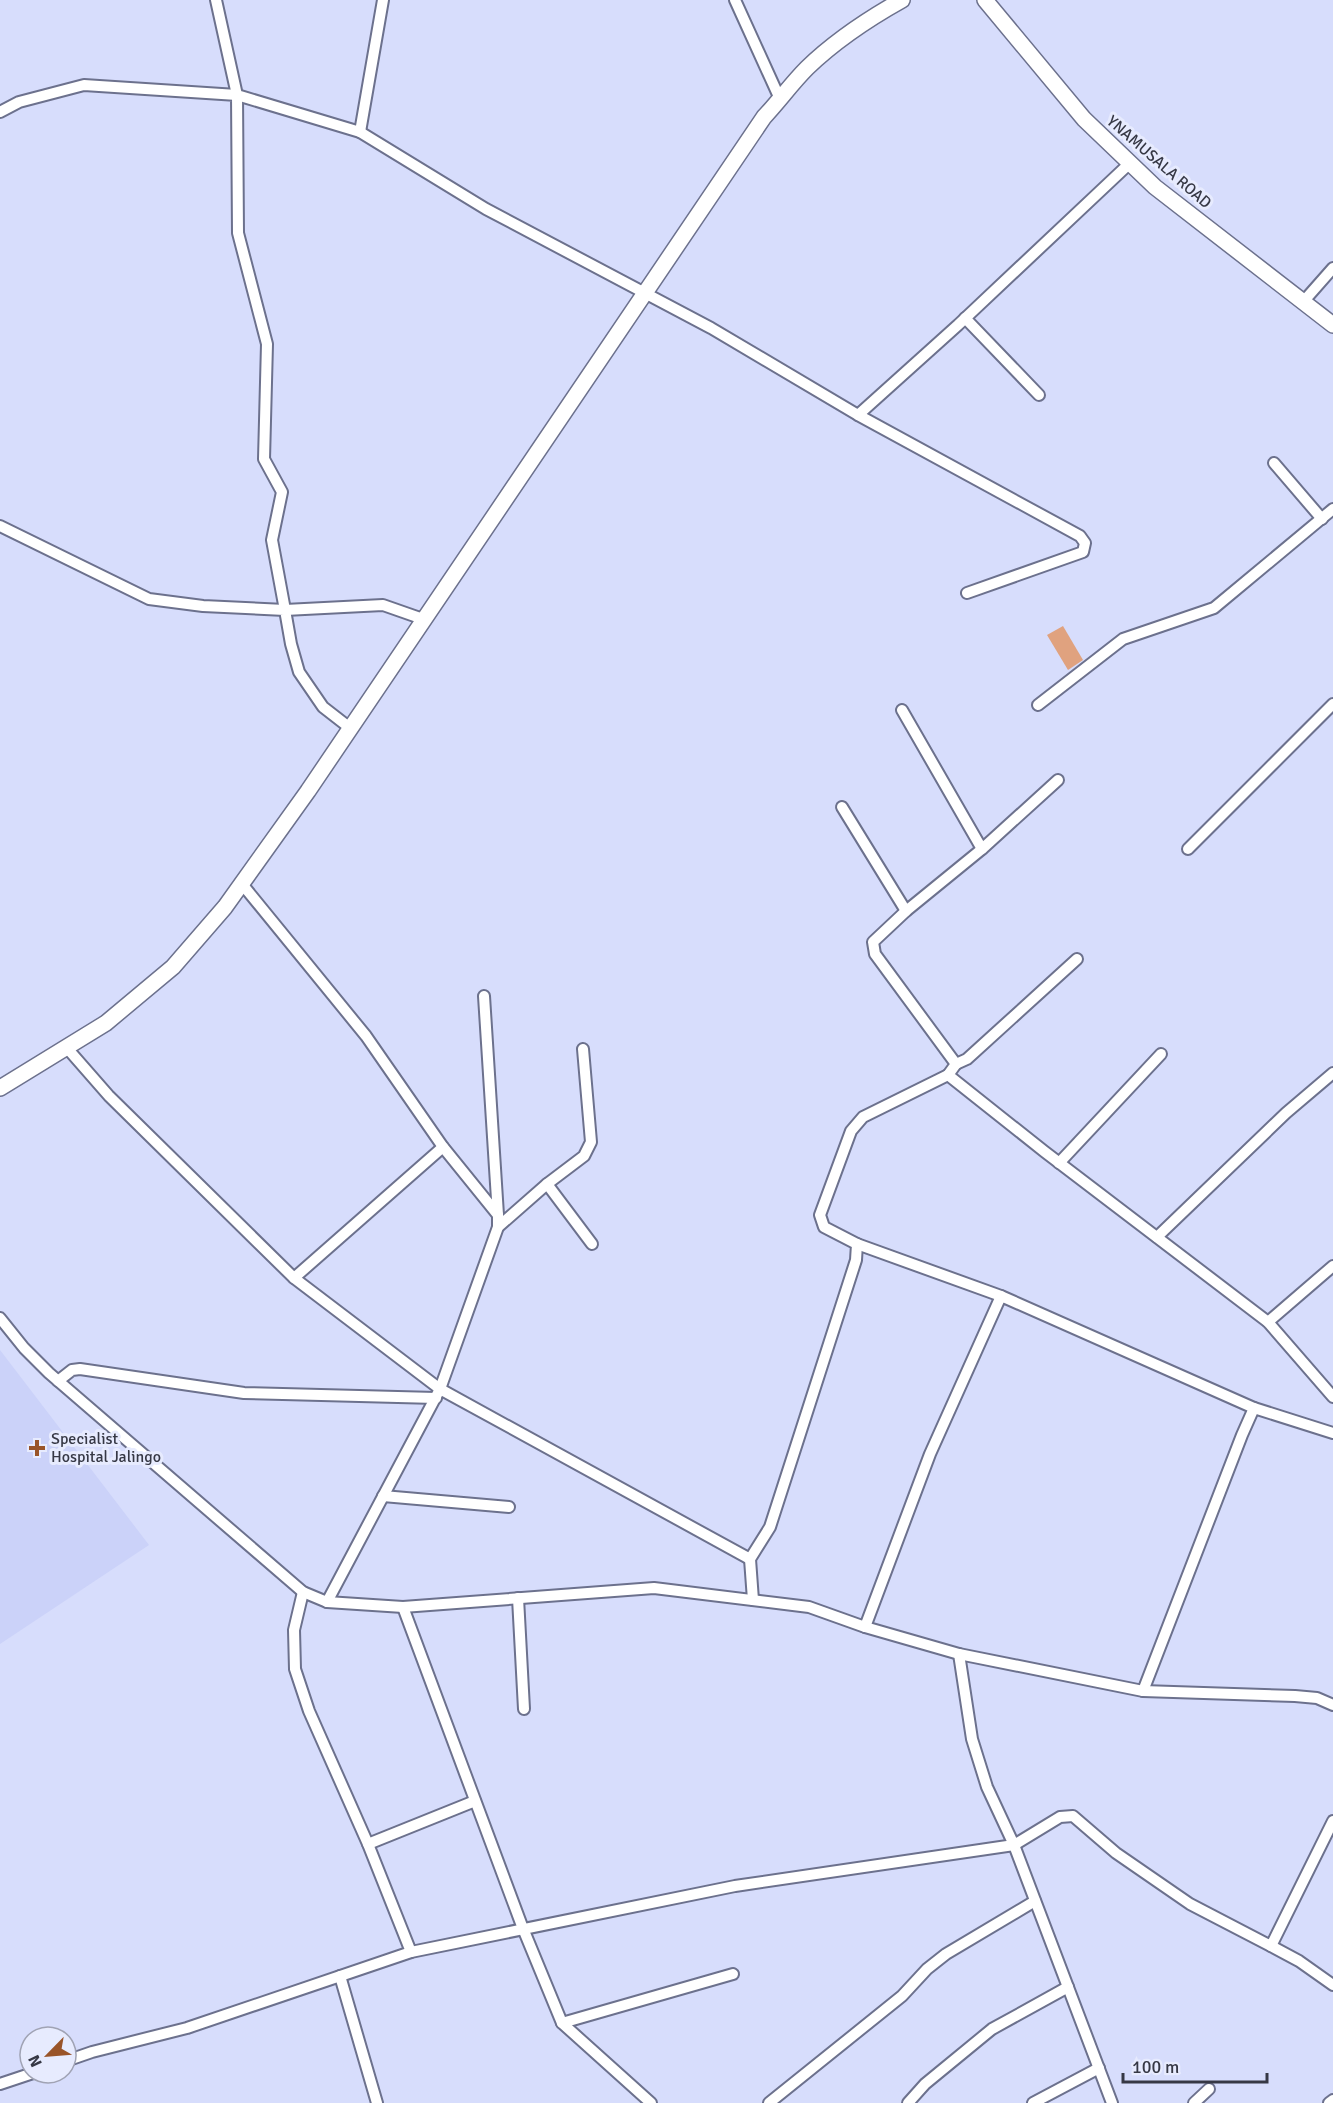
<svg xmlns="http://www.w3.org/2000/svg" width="1333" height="2103" viewBox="0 0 1333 2103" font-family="Signika,sans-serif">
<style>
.built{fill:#cbd2f9}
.green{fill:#e0a27f}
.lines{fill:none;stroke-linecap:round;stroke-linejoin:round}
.minor-casing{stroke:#6c718d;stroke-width:14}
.secondary-casing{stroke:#6c718d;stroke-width:18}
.minor{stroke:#fff;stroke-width:10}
.secondary{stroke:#fff;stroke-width:15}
.poi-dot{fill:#995429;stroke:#e7ebfe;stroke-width:2}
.labels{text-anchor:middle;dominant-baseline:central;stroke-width:6;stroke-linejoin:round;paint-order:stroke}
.street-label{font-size:16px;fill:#363845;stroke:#e7ebfe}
.poi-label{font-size:16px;fill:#363845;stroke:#e7ebfe;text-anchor:start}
</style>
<rect width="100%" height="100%" fill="#d7ddfc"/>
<polygon class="built" points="0,1350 149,1545 0,1644"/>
<polygon class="green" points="1063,626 1083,660 1068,670 1047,635"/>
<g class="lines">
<defs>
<g id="minor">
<polyline points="216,0 237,95 360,132 383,0"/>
<polyline points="735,0 780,99"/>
<polyline points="0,112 19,102 84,85 237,95 238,233 267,344 264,459 282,492 272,540 285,610 383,605 423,619"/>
<polyline points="360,132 486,209 711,328 858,415 1080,536 1085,543 1083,552 967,593"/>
<polyline points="1303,302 1333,268"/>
<polyline points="965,318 1039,395"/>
<polyline points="858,415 958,325 1130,163"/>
<polyline points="1274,463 1322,519"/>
<polyline points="0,526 149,599 203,606 285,610 291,644 299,672 323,707 350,728"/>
<polyline points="1038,705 1123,639 1214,608 1333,509"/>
<polyline points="902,710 982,849"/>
<polyline points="1058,780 982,849 906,911 873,942 875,954 956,1064 948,1075 1045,1152 1268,1322 1333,1397"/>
<polyline points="842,807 906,911"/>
<polyline points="1188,849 1333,704"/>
<polyline points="242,884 366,1036 443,1147 498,1215 498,1227"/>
<polyline points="484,996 498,1215"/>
<polyline points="67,1048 109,1096 294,1278 440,1389 750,1559"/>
<polyline points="956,1064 967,1059 1077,959"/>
<polyline points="1059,1163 1161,1054"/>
<polyline points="547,1184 592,1244"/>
<polyline points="1157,1237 1286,1113 1333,1073"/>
<polyline points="857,1244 1001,1296"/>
<polyline points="294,1278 443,1147"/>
<polyline points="0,1318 24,1348 49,1373 303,1592 327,1602 403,1607 654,1588 809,1607 865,1627 959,1654 1143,1691 1295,1696 1317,1698 1333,1705"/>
<polyline points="1268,1322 1333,1266"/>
<polyline points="58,1381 72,1370 80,1369 244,1393 436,1398"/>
<polyline points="383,1496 509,1507"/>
<polyline points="518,1598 524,1709"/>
<polyline points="753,1600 750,1559 770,1527 856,1260 857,1244 824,1227 820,1215 851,1131 863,1117 948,1075"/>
<polyline points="327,1602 440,1389 498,1227 547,1184 584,1156 591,1142 583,1049"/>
<polyline points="403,1607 522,1926 562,2023 651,2103"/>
<polyline points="865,1627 930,1454 1001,1296 1254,1408"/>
<polyline points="959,1654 972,1739 987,1787 1014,1845 1112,2103"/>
<polyline points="1143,1691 1242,1435 1254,1408 1333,1433"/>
<polyline points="368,1844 475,1801"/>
<polyline points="1271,1946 1299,1961 1333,1985"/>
<polyline points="411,1952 735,1886 1014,1845 1060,1817 1073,1816 1116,1853 1190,1904 1271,1946 1333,1821"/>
<polyline points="340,1976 377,2103"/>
<polyline points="562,2023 733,1974"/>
<polyline points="66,2061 92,2052 187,2028 411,1952 368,1844 309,1711 295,1669 294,1630 303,1592"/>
<polyline points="0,2084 33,2073"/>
<polyline points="769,2103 902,1996 927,1969 946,1954 1035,1901"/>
<polyline points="908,2103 925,2084 992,2029 1068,1987"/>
<polyline points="1033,2103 1099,2068"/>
<polyline points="1194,2103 1209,2089"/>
<polyline points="1329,2103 1333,2100"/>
</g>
<g id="secondary">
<polyline points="985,0 1084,119 1155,187 1333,325"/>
<path d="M0,1088L106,1023L173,967L225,907L308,791L764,117C779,101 792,83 807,68C836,40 868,19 902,0"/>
</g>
</defs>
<use href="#minor" class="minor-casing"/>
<use href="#secondary" class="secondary-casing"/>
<use href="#minor" class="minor"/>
<use href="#secondary" class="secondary"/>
</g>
<path class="poi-dot" d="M34 1439h6v6h6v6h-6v6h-6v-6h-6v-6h6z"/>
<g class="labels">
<g class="street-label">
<text transform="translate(1159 162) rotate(41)">YNAMUSALA ROAD</text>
</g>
<g class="poi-label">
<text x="51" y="1439">Specialist<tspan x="51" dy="18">Hospital Jalingo</tspan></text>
</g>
</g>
<g transform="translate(48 2055) rotate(245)"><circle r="28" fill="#e7ebfe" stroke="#a0a3b4" stroke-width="1.5"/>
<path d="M0-4.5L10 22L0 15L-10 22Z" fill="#995429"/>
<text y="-9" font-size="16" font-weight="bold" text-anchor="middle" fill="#363845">N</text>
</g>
<path d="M1123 2073v9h144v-9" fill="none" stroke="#363845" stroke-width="3"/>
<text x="1132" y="2073" font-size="18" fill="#363845" stroke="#e7ebfe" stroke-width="4.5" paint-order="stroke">100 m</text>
</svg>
